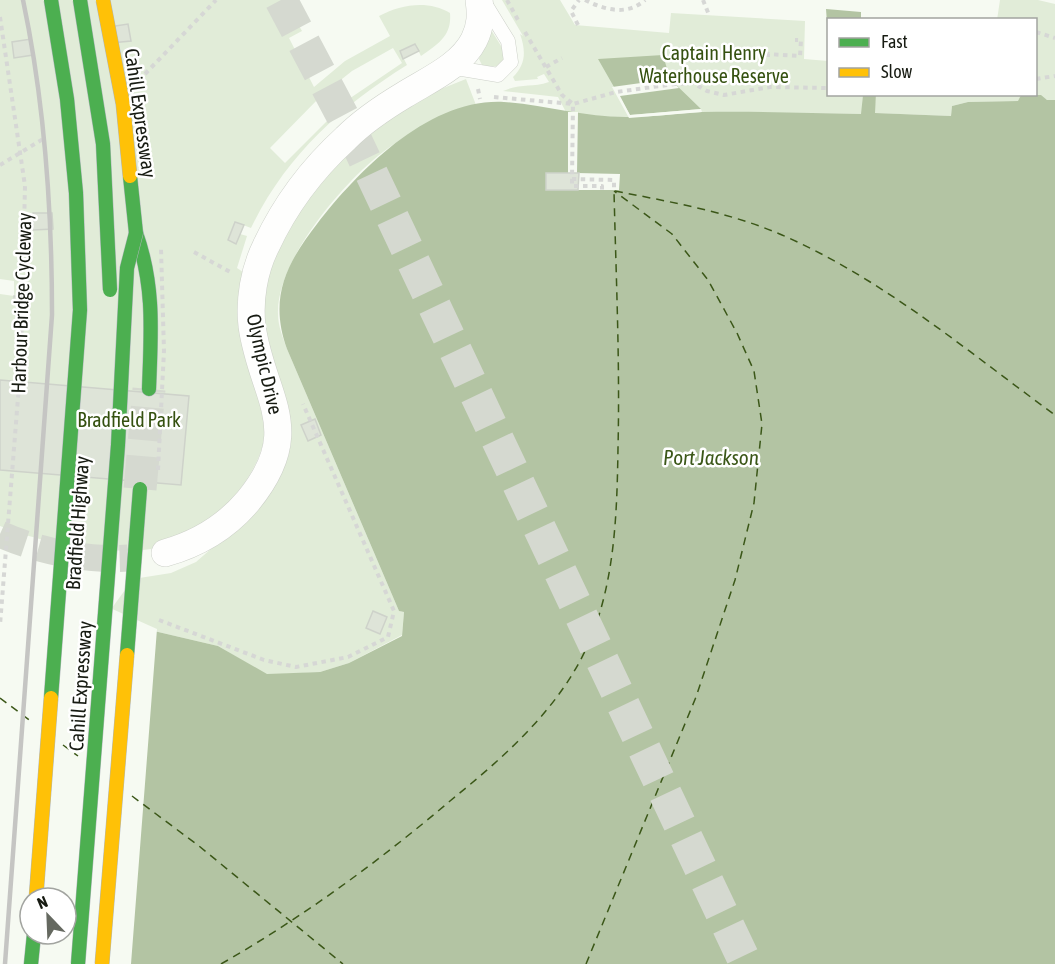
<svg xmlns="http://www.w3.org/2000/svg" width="1055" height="964" viewBox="0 0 1055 964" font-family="'Asap Condensed',sans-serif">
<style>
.green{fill:#e1ecd8;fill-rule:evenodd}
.water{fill:#b3c4a3;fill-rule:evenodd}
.pier{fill:#f6faf2;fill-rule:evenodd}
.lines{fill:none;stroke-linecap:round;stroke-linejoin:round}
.ferry{stroke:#3b5718;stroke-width:1.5;stroke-dasharray:8 6;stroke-linecap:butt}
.building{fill:#dee4d8;stroke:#ced2ca;stroke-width:1.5}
.street-tunnel{stroke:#d5d9d0;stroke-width:27;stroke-dasharray:27 14;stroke-linecap:butt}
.highway-tunnel{stroke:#d5d9d0;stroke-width:33;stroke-dasharray:33 16;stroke-linecap:butt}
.lane-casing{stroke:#cdd1c9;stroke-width:15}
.street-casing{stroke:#cdd1c9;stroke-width:28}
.fast-casing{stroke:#b0b7bc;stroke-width:15}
.path{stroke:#d6d7d5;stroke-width:4;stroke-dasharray:4.5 4.5;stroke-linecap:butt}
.lane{stroke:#fefefd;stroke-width:14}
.street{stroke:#fefefd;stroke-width:27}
.fast{stroke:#4caf50;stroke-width:14}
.rail{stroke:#c5c5c3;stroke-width:4.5}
.fast-bridge-casing{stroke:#b0b7bc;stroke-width:15;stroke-linecap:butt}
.slow-bridge-casing{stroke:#b0b7bc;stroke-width:15;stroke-linecap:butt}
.path-bridge{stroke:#d6d7d5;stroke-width:4;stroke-dasharray:4.5 4.5;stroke-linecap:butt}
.fast-bridge{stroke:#4caf50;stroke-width:14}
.slow-bridge{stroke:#ffc107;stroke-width:14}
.labels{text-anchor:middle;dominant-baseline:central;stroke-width:5;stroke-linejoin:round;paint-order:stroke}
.park-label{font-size:20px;fill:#355110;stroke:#fff}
.street-label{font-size:20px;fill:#171b12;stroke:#fff}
.water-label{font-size:21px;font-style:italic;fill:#3b5718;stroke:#fff}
</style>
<rect width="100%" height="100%" fill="#f6faf2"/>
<g class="green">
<path d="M0,0H284L302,31L289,38L314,87L345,61L390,36L379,16C401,4 429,0 450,13C452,36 438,44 421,56L415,44L400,51L407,65C341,106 285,157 251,228L235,222L228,240L236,244L240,234L247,236L237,268L243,272C237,295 235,316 241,339C247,368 271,412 264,440C254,487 203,537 156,548C117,557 36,542 0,526V294L14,296V281L0,279ZM393,48L402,63L340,105L327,91L352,71ZM320,97L336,112L285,163L270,148Z"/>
<path d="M502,0H560L575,25L669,33L671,13L805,21L804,59L828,61V94L863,95L862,114L702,112L629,118L567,114L558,97L503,91C521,83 531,88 549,82L544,74L537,77L538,79L515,81L513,77C526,64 526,51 520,34L523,36Z"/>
<polygon points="1000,0 1038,0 1055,4 1055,100 1047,100 1036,94 1036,20 997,20"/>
<polygon points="488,25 506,54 500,66 483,67 479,59"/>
<path d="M466,79L476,105C438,114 402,136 372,161C336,192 276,264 278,314C278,326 283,338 287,349L399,611L404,612L402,635L349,663L320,672L267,675L218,646L154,631L109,612L133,579L171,573L196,562L251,514L268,493L265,340L260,307L267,272L294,215L331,168L376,127L431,93Z"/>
<polygon points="876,95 1021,95 1019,101 968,102 952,106 951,116 874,113"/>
</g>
<g class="water">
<polygon points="826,9 861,12 861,19 828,20 827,23"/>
<polygon points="663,55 670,79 701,109 630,115 598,59"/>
<path d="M876,94L875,113L951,116L952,106L968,102L1018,101L1021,95H1041L1047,100H1055V964H0V559L154,631L218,646L267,674L320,672L349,663L402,636L404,612L399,611L287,349C269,299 285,265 317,224C359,170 429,98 504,102C546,105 588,118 630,117C654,117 678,113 702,112C755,111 809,113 861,114L863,95ZM30,898H66V934H30Z"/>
</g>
<g class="pier">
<polygon points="670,79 679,88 620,96 630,115 701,109 702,112 629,118 612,87"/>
<polygon points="568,112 578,112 577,173 620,174 619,190 546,190 546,173 568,173"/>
<path d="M0,556L34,574L157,629L131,964H0ZM30,898H66V934H30Z"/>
</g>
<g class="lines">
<g class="ferry">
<path d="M615,191C671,202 729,212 782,235C883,279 967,351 1055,415"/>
<polyline points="0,698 32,722"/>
<polyline points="63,745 78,756"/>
<polyline points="132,796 199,846 343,964"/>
<path d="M221,964C303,917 378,862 450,801C504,757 562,707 590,640C615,580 617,513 618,448C620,362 616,276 614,191"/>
<polyline points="586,964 696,697 735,580 754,503 762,424 754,371 737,333 708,280 672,234 614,191"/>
</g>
</g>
<g class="building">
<polygon points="128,24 131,41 111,43 109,27"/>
<polygon points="31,39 33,55 14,58 12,42"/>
<polygon points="415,44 419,51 403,59 400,51"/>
<polygon points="546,173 579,173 578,190 546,190"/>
<polygon points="33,213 52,213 53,229 33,230"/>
<polygon points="235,222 244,225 236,244 228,240"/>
<polygon points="14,296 20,296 20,305 14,304"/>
<polygon points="0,380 189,396 181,485 0,470"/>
<polygon points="315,419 321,435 308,441 301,425"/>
<polygon points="373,611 387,617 380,634 366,628"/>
</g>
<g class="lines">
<path class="street-tunnel" d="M0,534C38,551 86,561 128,558"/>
<g class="highway-tunnel">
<polyline points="281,0 357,143 746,964"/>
<polyline points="140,489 149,389"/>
</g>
<defs>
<polyline id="lane" points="448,70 462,69 498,75 511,62 508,41 484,2"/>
<path id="street" d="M165,553C197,544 226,527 248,501C307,429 262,398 252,326C249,300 254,270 266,246C285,205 312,169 346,138C363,121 384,107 404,95C428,80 461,66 474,40C481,26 481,14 479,0"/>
<g id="fast">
<path d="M136,233C155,287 151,333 149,389"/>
<polyline points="31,964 34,934"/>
</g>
</defs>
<use href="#lane" class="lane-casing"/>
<use href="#street" class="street-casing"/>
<use href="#fast" class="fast-casing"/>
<g class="path">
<polyline points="507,0 518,20"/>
<path d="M585,0C605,10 627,16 645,0"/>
<polyline points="703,0 709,15"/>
<polyline points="578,25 571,11 579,0"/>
<polyline points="525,32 562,95 573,104 572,179 614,180 614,191"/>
<polyline points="1036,32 1055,38"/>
<polyline points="768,57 768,54 800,56 801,40 795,40"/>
<polyline points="546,67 562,58"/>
<polyline points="145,74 216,0"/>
<polyline points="1036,79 1055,76"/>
<polyline points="478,89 480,99"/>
<polyline points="494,97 573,104 616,92 675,84 693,83 707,91 724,95 770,87 828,88"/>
<polyline points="0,165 43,139"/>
<polyline points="572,179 572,186 602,186 602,190"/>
<polyline points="194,252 232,273"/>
<polyline points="159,620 264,660 296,667 348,657 388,637 394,611 303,404"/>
</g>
<use href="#lane" class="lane"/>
<use href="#street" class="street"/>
<use href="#fast" class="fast"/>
<path class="rail" d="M5,964L52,315C52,209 45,104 23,0"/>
<defs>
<g id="fast-bridge">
<polyline points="80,0 103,144 110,290"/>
<polyline points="127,655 140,489"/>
<polyline points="51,698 80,310 76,193 67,99 51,0"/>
<polyline points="78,964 118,445 127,268 136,233 130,176"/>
</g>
<g id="slow-bridge">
<polyline points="103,0 123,104 130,176"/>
<polyline points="36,898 51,698"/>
<polyline points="102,964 127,655"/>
</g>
</defs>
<use href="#fast-bridge" class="fast-bridge-casing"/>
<use href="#slow-bridge" class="slow-bridge-casing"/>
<g class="path-bridge">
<polyline points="0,17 25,186 21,360 0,625"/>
<polyline points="158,470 164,351 161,249"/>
</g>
<use href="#fast-bridge" class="fast-bridge"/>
<use href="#slow-bridge" class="slow-bridge"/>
</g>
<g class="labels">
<g class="park-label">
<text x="714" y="52">Captain Henry<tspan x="714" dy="23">Waterhouse Reserve</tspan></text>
<text x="129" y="419">Bradfield Park</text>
</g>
<g class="street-label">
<text transform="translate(141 113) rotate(82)">Cahill Expressway</text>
<text transform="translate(21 303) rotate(-88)">Harbour Bridge Cycleway</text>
<text transform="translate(265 364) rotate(77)">Olympic Drive</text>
<text transform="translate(77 523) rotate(-86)">Bradfield Highway</text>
<text transform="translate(80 686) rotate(-86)">Cahill Expressway</text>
</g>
<g class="water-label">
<text x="711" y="457">Port Jackson</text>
</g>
</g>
<rect x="827" y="18" width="210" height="78" fill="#ffffff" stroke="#a2a4a0" stroke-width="1.5"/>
<rect x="839" y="38" width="30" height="9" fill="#4caf50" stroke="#a2a4a0" stroke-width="1.5"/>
<text x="881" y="48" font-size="18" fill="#171b12">Fast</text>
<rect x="839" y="68" width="30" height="9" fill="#ffc107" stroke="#a2a4a0" stroke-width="1.5"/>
<text x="881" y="78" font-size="18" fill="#171b12">Slow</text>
<g transform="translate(48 916) rotate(337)"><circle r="28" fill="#ffffff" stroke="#a2a4a0" stroke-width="1.5"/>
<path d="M0-4.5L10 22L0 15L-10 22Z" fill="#656960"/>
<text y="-9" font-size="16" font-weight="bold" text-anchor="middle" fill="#171b12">N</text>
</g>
</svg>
